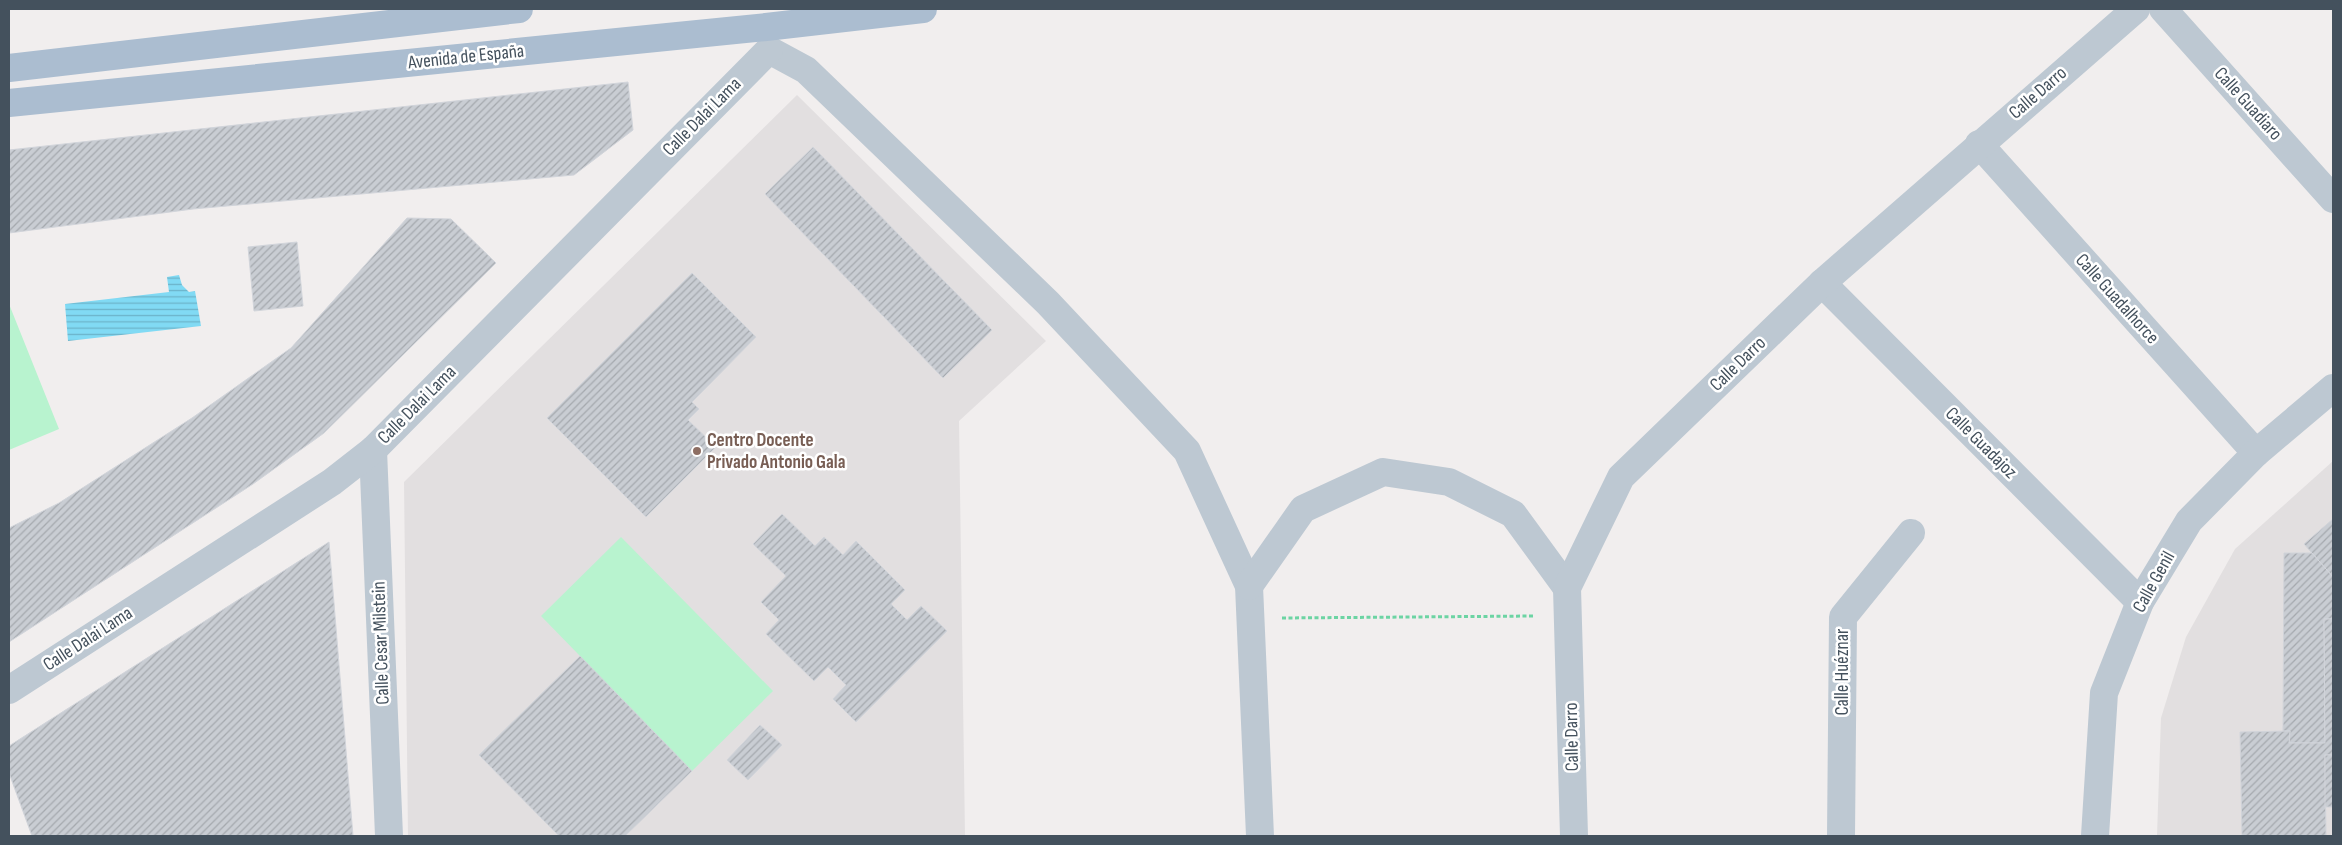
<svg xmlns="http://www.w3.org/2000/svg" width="2342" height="845" viewBox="0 0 2342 845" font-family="'Sofia Sans Condensed',sans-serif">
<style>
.education{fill:#e2dfe0}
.green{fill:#b8f3cf}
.water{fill:url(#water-rules)}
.building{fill:url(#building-hatch);stroke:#d1d4da}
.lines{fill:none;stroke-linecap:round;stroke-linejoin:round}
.path{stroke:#6cd4a3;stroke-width:3;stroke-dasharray:4 2.5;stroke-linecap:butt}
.street{stroke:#bdc8d2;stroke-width:28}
.primary{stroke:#abbdd0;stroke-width:28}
.education-dot{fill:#8d6e63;stroke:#fff;stroke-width:2}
.labels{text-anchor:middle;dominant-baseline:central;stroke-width:5;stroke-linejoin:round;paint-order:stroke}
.street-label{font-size:19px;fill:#44515d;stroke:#fff}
.education-label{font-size:19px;font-weight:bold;fill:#785e54;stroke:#fff;text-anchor:start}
</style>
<defs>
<pattern id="water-rules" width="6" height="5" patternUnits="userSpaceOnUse" patternTransform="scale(1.25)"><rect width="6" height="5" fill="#81daf4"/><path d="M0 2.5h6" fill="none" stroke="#6bb3c9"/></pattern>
<pattern id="building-hatch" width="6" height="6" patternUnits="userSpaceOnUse" patternTransform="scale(1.25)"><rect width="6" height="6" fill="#c9cdd3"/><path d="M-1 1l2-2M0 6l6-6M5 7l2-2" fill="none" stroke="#a5a9ae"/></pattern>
</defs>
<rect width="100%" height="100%" fill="#f1eeee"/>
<g class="education">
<polygon points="797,95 1046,341 959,421 965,836 408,836 404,482"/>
<polygon points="2333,461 2333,836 2157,836 2161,718 2186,637 2235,549"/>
</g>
<g class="green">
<polygon points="9,304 59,429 9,450"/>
<polygon points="621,537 773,691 692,771 541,616"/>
</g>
<polygon class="water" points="179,275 182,285 189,292 195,291 201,326 68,341 65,304 169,292 167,277"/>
<g class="building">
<polygon points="628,82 633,130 574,175 193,209 9,233 9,150"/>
<polygon points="813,147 992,330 943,378 765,194"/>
<polygon points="407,218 451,219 496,263 324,433 253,484 9,642 9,528 59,503 192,418 291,348"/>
<polygon points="297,242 303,306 254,311 248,247"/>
<polygon points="692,273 756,337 692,402 699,409 688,420 716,447 646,517 547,418"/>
<polygon points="782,514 815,546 824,537 843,555 856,541 905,590 891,604 907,620 921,606 947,631 856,722 833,699 846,685 828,667 814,681 766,634 779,620 761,602 786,576 753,544"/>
<polygon points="2333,519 2333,577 2304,544"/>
<polygon points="329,542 353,836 32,836 9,773 9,746"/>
<polygon points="2284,553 2312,553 2333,577 2333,619 2324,619 2325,743 2289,743 2290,731 2283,731"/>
<polygon points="2324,619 2333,619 2333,755 2325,755 2326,836 2242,836 2240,732 2290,731 2289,743 2325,743"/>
<polygon points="580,656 692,771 625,836 559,836 479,755"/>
<polygon points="760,725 782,745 748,780 727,760"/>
<rect x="2325" y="755" width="8" height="52"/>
</g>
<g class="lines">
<polyline class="path" points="1282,618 1535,616"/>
<g class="street">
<polyline points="2163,9 2333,199"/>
<polyline points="769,50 806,70 1048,303 1187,451 1249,586 1260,836"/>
<polyline points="1979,144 2256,453"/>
<polyline points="1822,283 2140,602"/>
<polyline points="373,450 389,836"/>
<polyline points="1249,586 1303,509 1383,472 1449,482 1513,514 1567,588"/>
<polyline points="9,690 332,482 373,450 769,50"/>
<polyline points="1574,836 1567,588 1621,477 1822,283 2136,9"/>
<polyline points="1841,836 1843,617 1911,533"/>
<polyline points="2095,836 2104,693 2140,602 2189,521 2256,453 2333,388"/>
</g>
<g class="primary">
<polyline points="9,68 519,9"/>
<polyline points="9,103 766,27 923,9"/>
</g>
</g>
<circle class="education-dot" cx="697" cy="451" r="5"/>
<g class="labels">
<g class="street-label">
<text transform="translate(466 57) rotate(-6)">Avenida de España</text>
<text transform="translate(2038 93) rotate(-41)">Calle Darro</text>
<text transform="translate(2248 104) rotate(48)">Calle Guadiaro</text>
<text transform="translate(702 117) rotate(-45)">Calle Dalai Lama</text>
<text transform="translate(2117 299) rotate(48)">Calle Guadalhorce</text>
<text transform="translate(1738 364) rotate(-44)">Calle Darro</text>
<text transform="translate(417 405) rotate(-45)">Calle Dalai Lama</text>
<text transform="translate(1981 443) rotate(45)">Calle Guadajoz</text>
<text transform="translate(2154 582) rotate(-61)">Calle Genil</text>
<text transform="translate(88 639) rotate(-33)">Calle Dalai Lama</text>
<text transform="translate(381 643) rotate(-92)">Calle Cesar Milstein</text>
<text transform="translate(1842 672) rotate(-90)">Calle Huéznar</text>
<text transform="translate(1572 737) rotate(-91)">Calle Darro</text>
</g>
<g class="education-label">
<text x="707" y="440">Centro Docente<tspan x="707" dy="22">Privado Antonio Gala</tspan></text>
</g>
</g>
<rect width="2342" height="845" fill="none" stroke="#44515d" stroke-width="20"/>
</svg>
